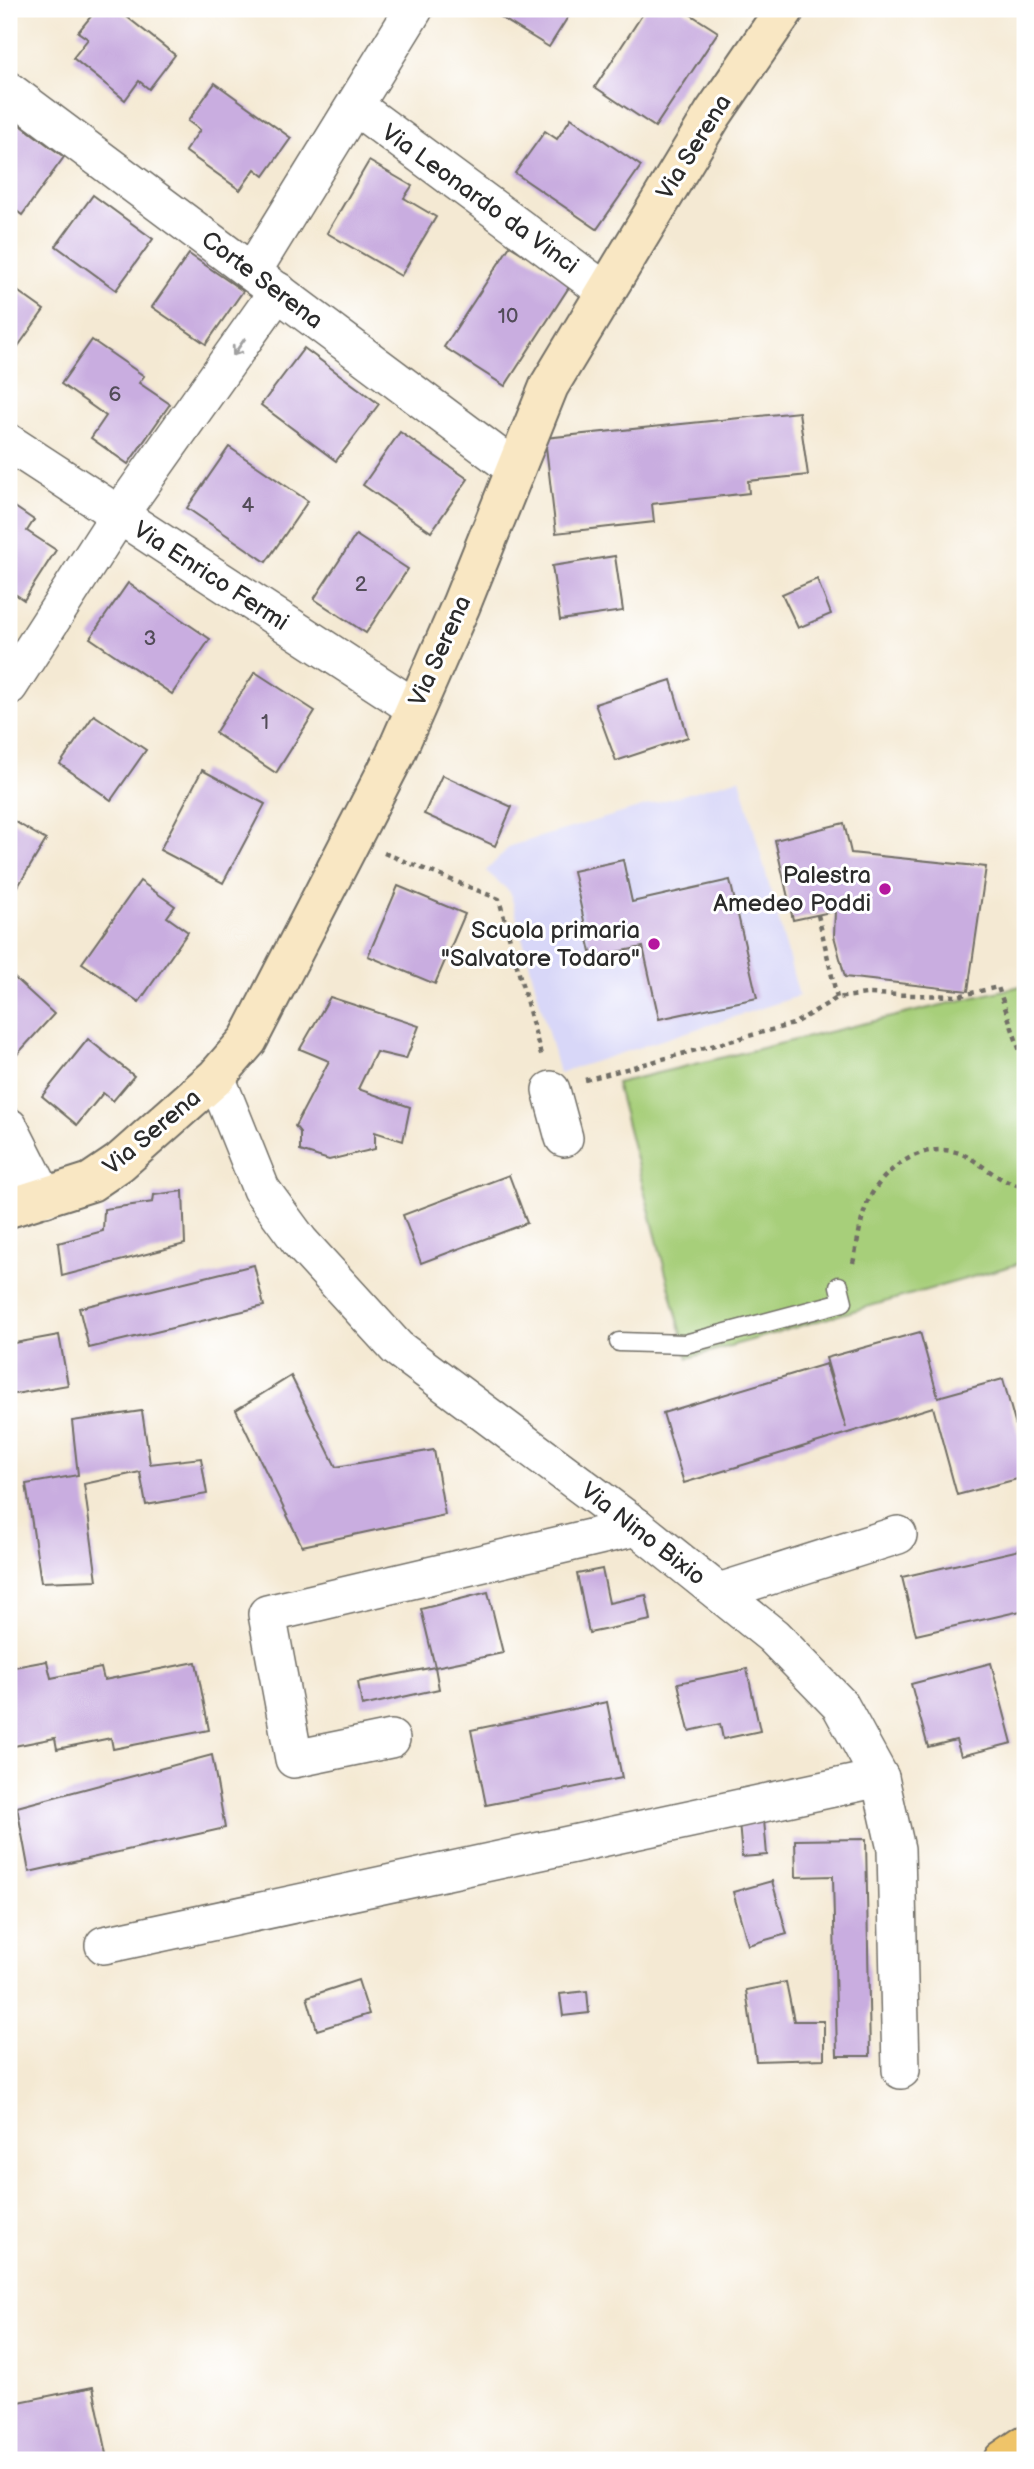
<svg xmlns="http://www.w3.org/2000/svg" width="1034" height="2469" viewBox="0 0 1034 2469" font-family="'Balsamiq Sans',sans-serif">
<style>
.built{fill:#d8d7f8}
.green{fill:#a7cf7a;stroke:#697d52;stroke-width:2}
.building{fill:#c9ade0}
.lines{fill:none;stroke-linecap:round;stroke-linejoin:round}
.lane-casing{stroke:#716e66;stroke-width:21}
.street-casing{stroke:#716e66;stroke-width:40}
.secondary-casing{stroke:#716e66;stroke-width:42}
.highway-casing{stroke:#716e66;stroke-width:42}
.path{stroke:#716e66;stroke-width:4.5;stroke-dasharray:5 5;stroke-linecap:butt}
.lane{stroke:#fff;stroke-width:18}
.street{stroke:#fff;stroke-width:37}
.secondary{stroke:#f9e7c3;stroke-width:38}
.highway{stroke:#efc469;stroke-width:38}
.oneway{stroke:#a0a0a0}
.poi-dot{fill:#b5179e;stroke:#fff;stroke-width:2.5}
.labels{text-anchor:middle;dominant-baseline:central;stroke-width:6;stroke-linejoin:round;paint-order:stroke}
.number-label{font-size:21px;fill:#524c58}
.street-label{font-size:24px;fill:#2b2b2b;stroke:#fff}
.poi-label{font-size:24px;fill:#2b2b2b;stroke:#fff;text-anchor:end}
</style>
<rect width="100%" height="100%" fill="#fff"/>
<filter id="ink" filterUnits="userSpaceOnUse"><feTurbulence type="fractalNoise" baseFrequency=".0143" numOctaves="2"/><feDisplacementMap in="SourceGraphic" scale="14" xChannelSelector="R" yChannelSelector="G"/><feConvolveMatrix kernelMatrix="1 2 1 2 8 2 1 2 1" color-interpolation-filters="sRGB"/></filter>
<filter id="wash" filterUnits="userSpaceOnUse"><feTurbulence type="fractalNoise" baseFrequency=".00686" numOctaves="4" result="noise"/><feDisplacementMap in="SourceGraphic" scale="28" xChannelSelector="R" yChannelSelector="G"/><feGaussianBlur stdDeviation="1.57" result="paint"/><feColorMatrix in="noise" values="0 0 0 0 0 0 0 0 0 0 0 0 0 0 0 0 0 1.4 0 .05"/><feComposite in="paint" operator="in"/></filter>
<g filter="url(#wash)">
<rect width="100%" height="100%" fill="#f4e9d3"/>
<polygon class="built" points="740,778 799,996 559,1073 510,892 486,871 510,846"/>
<polygon class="green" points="1025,985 1025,1262 688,1358 616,1083"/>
<g id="blocks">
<g class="building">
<polygon points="97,9 117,9 175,55 149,89 139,81 125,100 73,58 88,39 78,32"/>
<polygon points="487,9 573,9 549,47"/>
<polygon points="646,9 682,9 718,32 655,127 595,87"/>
<polygon points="215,83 291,138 264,176 255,169 240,190 185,151 200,130 188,121"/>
<polygon points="11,118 64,157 22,215 9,205"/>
<polygon points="571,118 641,166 597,229 515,173 545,131 557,139"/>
<polygon points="369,161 412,186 404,198 436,217 401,276 327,233"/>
<polygon points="93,195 153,239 116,290 56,246"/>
<polygon points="510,246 571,284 505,386 444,347"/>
<polygon points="189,254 243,291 206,344 152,307"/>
<polygon points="9,285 44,310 9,359"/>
<polygon points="92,340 144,376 139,383 170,404 128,464 91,438 106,416 61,384"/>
<polygon points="304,348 379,404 336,461 261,405"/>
<polygon points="799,412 808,475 748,481 749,493 652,504 654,522 556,533 545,438"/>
<polygon points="400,432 468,479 431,532 363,485"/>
<polygon points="229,447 308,501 266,562 187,508"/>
<polygon points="9,503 34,520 27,531 56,550 24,600 9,590"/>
<polygon points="356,535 408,569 366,633 314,599"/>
<polygon points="615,556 623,611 560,620 552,566"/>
<polygon points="817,579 831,614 798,628 782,594"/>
<polygon points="128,583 210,639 172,694 90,638"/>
<polygon points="255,672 315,711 276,773 215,733"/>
<polygon points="671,680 688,737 616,761 595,704"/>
<polygon points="94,715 146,750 111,800 60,764"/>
<polygon points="202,770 265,804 223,883 160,850"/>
<polygon points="442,775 512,807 495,846 424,814"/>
<polygon points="9,818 46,840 14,893 9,890"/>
<polygon points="844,823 851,853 986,867 968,991 845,977 834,936 835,911 793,920 775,840"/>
<polygon points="623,860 632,902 730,880 757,998 659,1019 643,947 592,957 573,871"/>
<polygon points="140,881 175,906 167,917 188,932 139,1002 82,963"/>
<polygon points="398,886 465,914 435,984 368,956"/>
<polygon points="9,973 54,1014 11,1061 9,1059"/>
<polygon points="330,997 419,1026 406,1059 376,1052 358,1089 410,1107 403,1141 375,1132 375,1149 329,1160 300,1151 300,1132 295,1126 329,1061 300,1049"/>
<polygon points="88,1039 134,1076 113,1101 103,1093 77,1125 42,1096"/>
<polygon points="509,1175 527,1223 421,1263 403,1215"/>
<polygon points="183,1191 185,1244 62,1276 58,1243 103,1231 104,1209 153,1202 154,1195"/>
<polygon points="254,1265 264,1306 89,1348 79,1308"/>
<polygon points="920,1332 938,1397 1003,1379 1025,1459 1025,1477 957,1495 933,1407 684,1483 663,1413 826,1364 846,1428 826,1358"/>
<polygon points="59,1335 68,1385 9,1395 9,1344"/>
<polygon points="291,1376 336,1467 434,1450 445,1515 302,1546 236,1410"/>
<polygon points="142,1411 150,1464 201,1458 207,1494 146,1505 140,1472 84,1484 97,1580 41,1582 26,1484 78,1475 72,1421"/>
<polygon points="1024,1549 1025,1610 916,1635 902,1577"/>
<polygon points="602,1569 609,1603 646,1595 651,1620 589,1633 577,1574"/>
<polygon points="488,1592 503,1653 435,1667 421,1609"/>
<polygon points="47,1661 51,1678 101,1668 104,1680 196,1662 209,1730 113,1749 111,1738 57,1749 55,1738 9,1747 9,1668"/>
<polygon points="991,1663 1012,1743 961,1756 956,1740 928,1747 911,1684"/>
<polygon points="435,1667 439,1689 362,1706 358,1682"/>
<polygon points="747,1669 760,1731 723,1739 720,1724 689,1731 678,1683"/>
<polygon points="607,1702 622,1778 486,1805 471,1730"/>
<polygon points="212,1755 225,1828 29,1872 17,1807"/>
<polygon points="764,1820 767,1855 742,1857 739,1822"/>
<polygon points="866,1839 870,2056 837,2056 833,1876 796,1877 795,1840"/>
<polygon points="772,1881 787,1934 748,1945 733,1892"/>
<polygon points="358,1980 369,2014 317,2030 307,1997"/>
<polygon points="786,1982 794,2021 824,2021 824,2059 756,2061 746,1990"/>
<polygon points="587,1991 589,2013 563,2016 560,1994"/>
<polygon points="93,2387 108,2459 9,2460 9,2404"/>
</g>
</g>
</g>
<g filter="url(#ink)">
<use href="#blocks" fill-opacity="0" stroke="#716e66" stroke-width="2"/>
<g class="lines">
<defs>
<polyline id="lane" points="619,1342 685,1344 843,1302 839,1286"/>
<g id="street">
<polyline points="9,91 515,469"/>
<polyline points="355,106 605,291"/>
<polyline points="252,272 414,9"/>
<polyline points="9,443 415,708"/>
<polyline points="9,686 119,515 278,291"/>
<polyline points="216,1077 261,1189 300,1242 397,1348 637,1527 773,1636 840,1705 880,1778 896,1849 901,2070"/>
<polyline points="551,1090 564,1138"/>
<polyline points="9,1127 45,1198"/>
<polyline points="719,1592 898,1535"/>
<polyline points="391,1739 294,1759 267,1614 637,1527"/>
<polyline points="104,1945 880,1778"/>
</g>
<polyline id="secondary" points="9,1208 91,1182 119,1163 216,1077 248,1040 395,755 461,605 549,386 713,114 785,9"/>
<polyline id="highway" points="1003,2460 1025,2445"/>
</defs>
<use href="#lane" class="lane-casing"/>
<use href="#street" class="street-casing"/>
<use href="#secondary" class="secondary-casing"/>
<use href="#highway" class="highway-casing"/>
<g class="path">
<polyline points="384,853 499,899 541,1055"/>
<polyline points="818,915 837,998"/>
<polyline points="585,1080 793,1024 837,998 866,994 958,996 998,987 1025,1066"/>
<path d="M853,1263C858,1243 860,1218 869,1199C886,1165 930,1136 968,1157C987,1167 1002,1185 1025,1186"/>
</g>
<use href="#lane" class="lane"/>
<use href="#street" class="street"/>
<use href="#secondary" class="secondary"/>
<use href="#highway" class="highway"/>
</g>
<defs><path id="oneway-shaft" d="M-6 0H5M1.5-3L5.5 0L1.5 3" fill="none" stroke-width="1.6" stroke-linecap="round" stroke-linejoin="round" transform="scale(1.75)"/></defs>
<use class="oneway" href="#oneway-shaft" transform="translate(239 347) rotate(125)"/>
</g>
<g class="poi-dot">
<circle cx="885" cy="889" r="7"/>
<circle cx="654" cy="944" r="7"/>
</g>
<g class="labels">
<g class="number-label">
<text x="508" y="316">10</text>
<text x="115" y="394">6</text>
<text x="248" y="505">4</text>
<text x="361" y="584">2</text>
<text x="150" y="638">3</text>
<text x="265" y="722">1</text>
</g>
<g class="street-label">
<text transform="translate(694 147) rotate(-58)">Via Serena</text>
<text transform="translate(480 199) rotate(36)">Via Leonardo da Vinci</text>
<text transform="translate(262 280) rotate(37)">Corte Serena</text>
<text transform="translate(211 576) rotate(33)">Via Enrico Fermi</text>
<text transform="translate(440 651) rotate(-66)">Via Serena</text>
<text transform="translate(152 1132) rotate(-40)">Via Serena</text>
<text transform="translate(643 1534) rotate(38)">Via Nino Bixio</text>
</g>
<g class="poi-label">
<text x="871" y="875">Palestra<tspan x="871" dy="28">Amedeo Poddi</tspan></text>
<text x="640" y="930">Scuola primaria<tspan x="640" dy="28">"Salvatore Todaro"</tspan></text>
</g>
</g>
<rect width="1034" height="2469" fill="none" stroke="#fff" stroke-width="35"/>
</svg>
